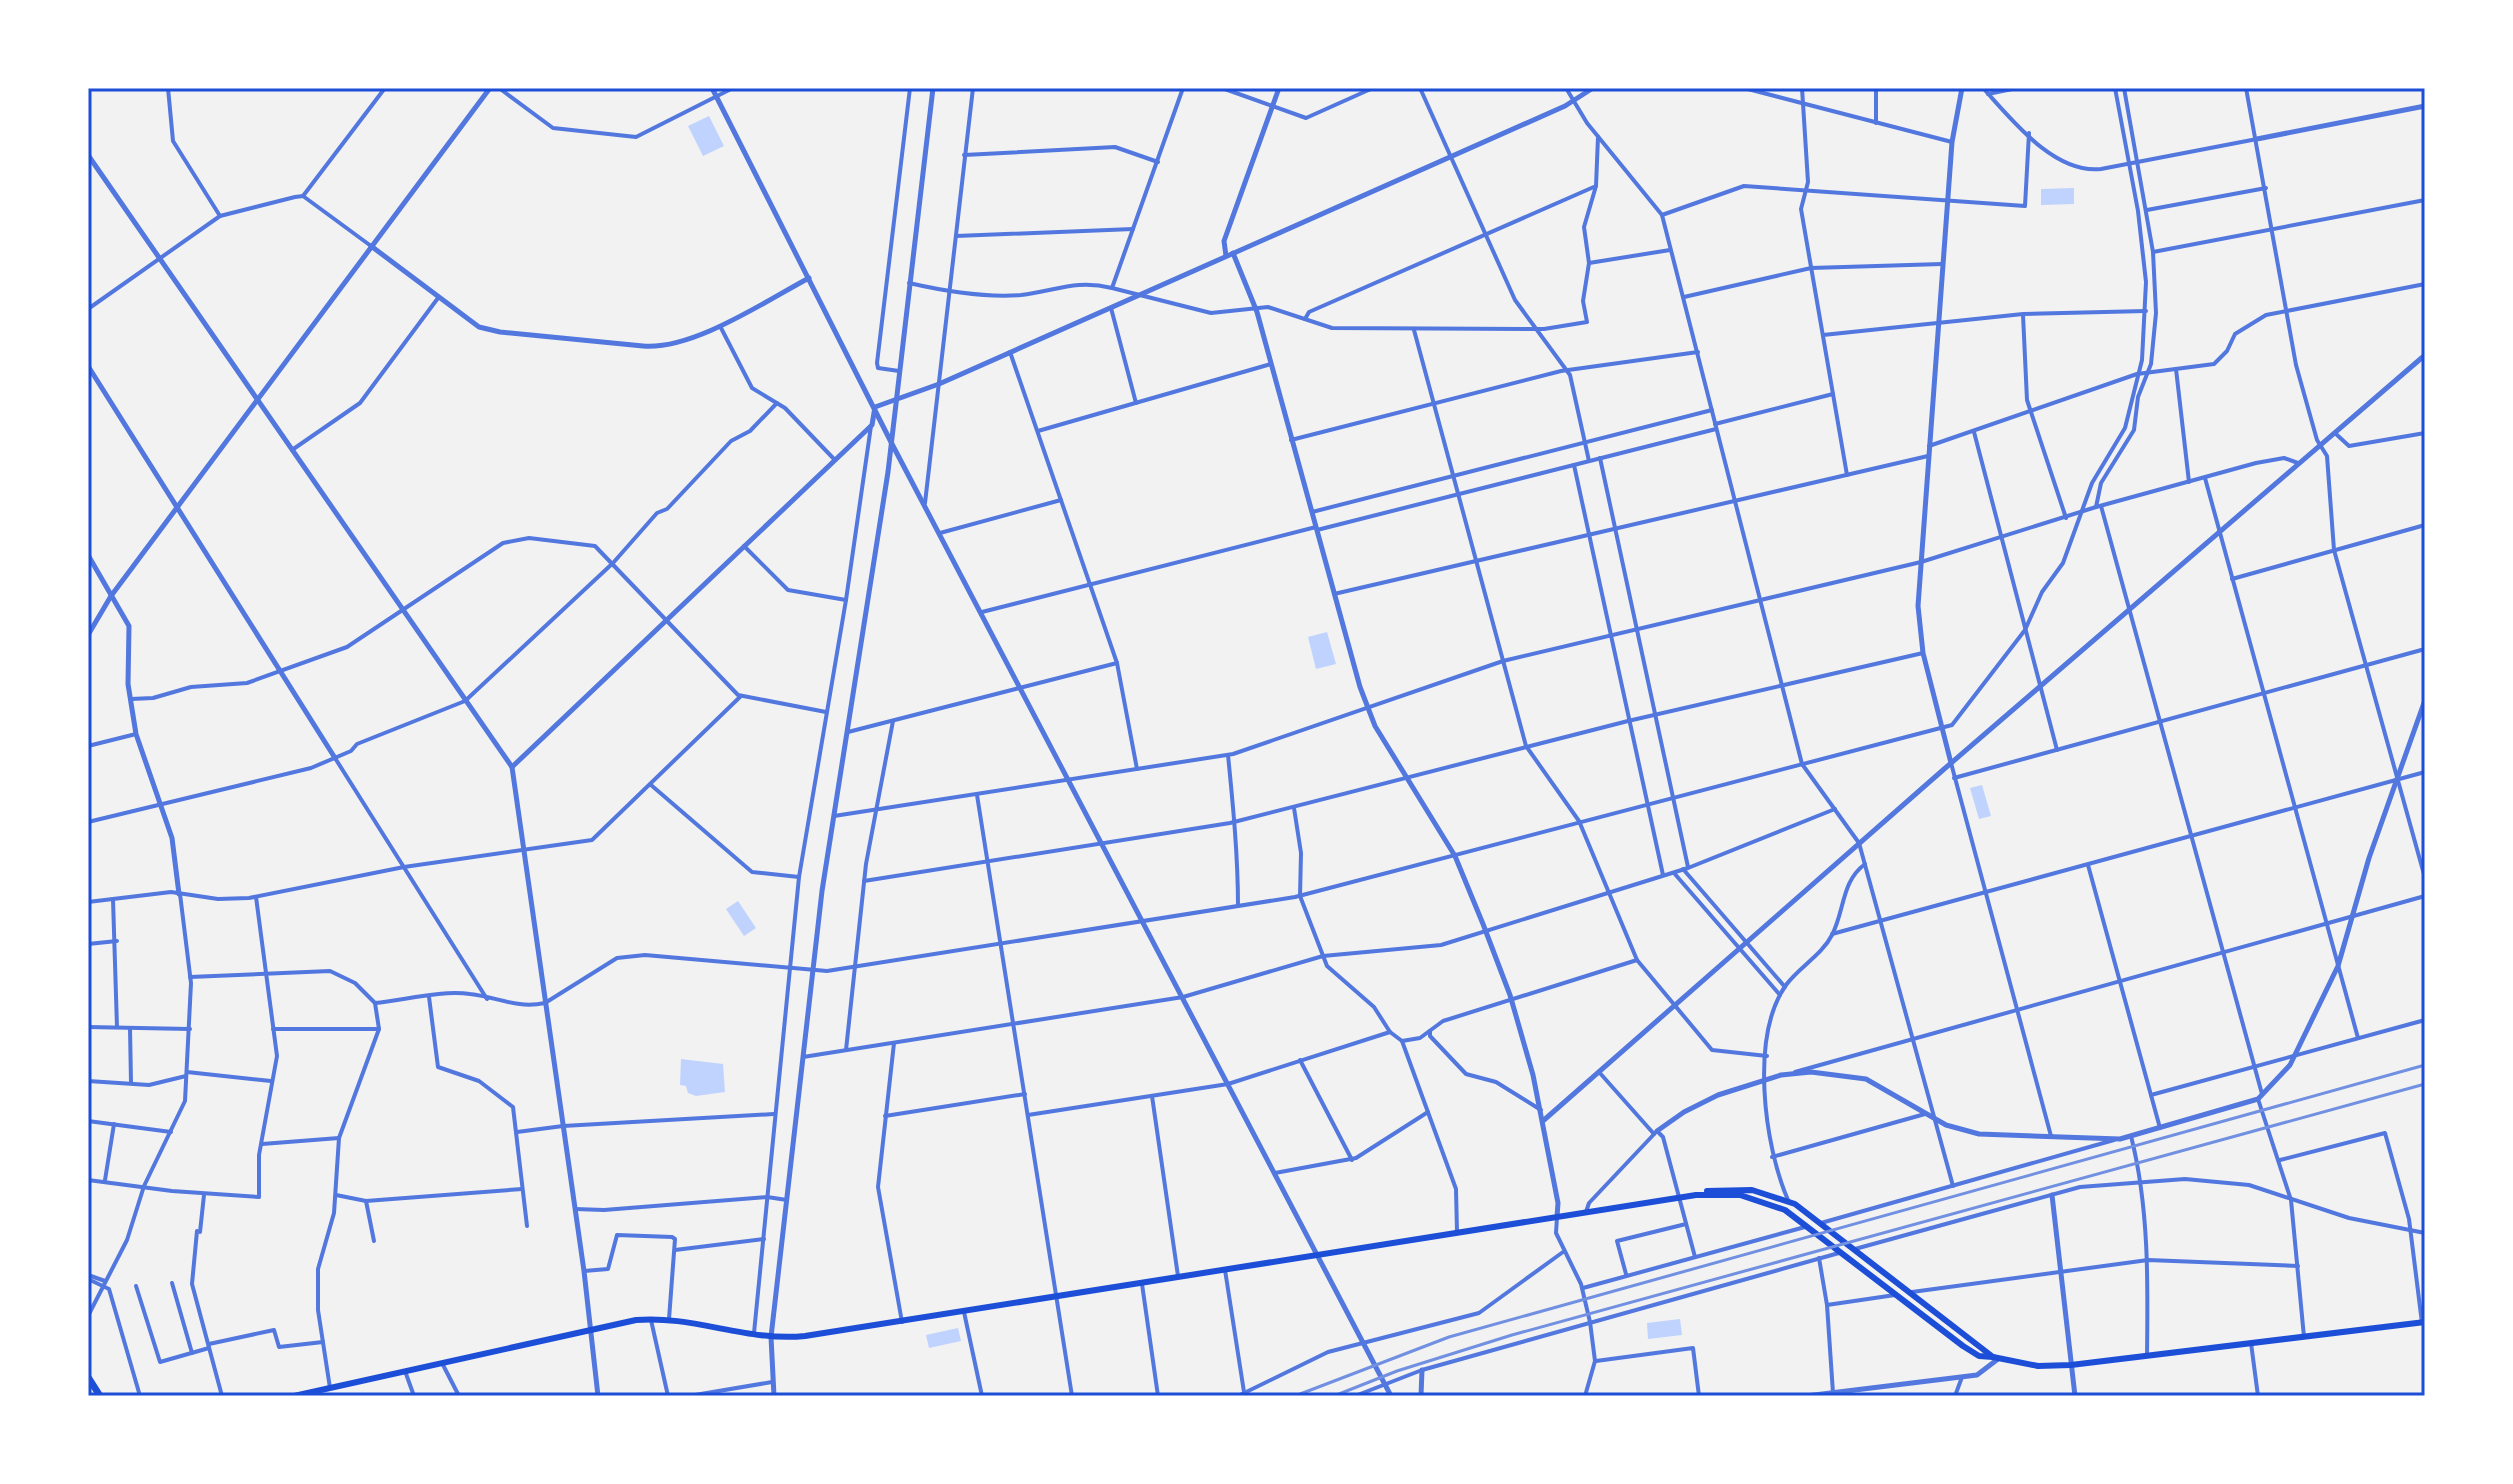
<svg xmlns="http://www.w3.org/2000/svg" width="2513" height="1484" viewBox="0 0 2513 1484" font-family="'Fira Sans Condensed',sans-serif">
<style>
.water{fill:#bfd3fe}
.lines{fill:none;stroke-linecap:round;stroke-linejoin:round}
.minor{stroke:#5277de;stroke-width:4}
.tertiary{stroke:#5277de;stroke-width:5}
.secondary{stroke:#1d4ed8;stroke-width:6}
.primary{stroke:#1d4ed8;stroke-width:7}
.rail{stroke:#7290e2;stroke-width:3}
.neatline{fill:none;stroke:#1d4ed8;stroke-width:3}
</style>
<rect width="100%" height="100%" fill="#f2f2f2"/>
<g class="water">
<polygon points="709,116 724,146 703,156 688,126"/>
<polygon points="2074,188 2074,204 2041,205 2041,189"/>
<polygon points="1327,632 1336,664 1316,669 1308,637"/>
<polygon points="1982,785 1991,816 1979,819 1970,788"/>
<polygon points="738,901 756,928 744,936 726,909"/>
<polygon points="681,1059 723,1064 725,1092 696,1096 688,1093 686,1086 680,1085"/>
<polygon points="1680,1319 1682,1335 1648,1339 1647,1323"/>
<polygon points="958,1328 961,1341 929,1348 926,1335"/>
</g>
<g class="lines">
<g class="minor">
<polyline points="168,88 173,141 220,216"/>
<polyline points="499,88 553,128 636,137 733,88"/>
<polyline points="1183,88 1112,288 1211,313 1268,307 1332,328 1544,329 1587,322 1583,301 1589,263 1584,227 1596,186"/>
<polyline points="1222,88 1306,118 1373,88"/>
<polyline points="1420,88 1515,300 1570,375 1589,461"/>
<polyline points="1566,88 1587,123 1662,215 1802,764 1859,843 1953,1186"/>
<polyline points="1744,88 1952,142"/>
<polyline points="1802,88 1808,182 1801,209 1847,475"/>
<polyline points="1876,88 1876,123"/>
<path d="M1983,88C2012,120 2054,174 2101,169L2257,139"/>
<polyline points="2246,88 2296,365 2317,440 2327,456 2334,550 2425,878"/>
<polyline points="1988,94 2017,88"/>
<polyline points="964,155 1115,147 1158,162"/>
<polyline points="303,196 385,88"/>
<polyline points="2147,210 2266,188"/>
<polyline points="1662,215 1744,186 2025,206 2029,133"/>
<polyline points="956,236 1133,229"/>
<polyline points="2153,252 2425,200"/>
<polyline points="1589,263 1670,250"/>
<path d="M909,283C944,291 984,298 1021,295C1056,291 1075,279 1112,288"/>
<polyline points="1684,297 1811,268 1942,264"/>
<polyline points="1111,308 1136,403"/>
<polyline points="88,309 220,216 295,197 303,196 371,246"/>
<polyline points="2023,315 2027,400 2066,518"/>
<polyline points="1305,319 1309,312 1596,186 1598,137"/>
<polyline points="720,326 752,388 785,408 833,458"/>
<polyline points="1414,330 1526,746 1579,821 1637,960 1712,1050 1767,1056"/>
<polyline points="1823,335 2023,314 2146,311"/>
<polyline points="1010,352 1117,663 1137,769"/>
<polyline points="2176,369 2189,482"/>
<polyline points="899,371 878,368 877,363 910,88"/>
<polyline points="1715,424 1833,394"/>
<polyline points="1038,431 1271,364"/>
<polyline points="1974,432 2057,750"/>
<polyline points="2336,434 2349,446 2425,433"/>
<polyline points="1291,440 1561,371 1698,352"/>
<polyline points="1929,446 2137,374 2214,364 2227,351 2235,334 2266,315 2425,284"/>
<polyline points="292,450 360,403 438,298"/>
<polyline points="1600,458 1688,867"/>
<polyline points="1574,465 1663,875"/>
<polyline points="2205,478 2358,1038"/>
<polyline points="925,503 973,88"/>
<polyline points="2101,506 2262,1094"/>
<polyline points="2096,507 2101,483 2134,430 2138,397 2151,364 2156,313 2153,252 2124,88"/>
<polyline points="1312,512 1712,410"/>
<polyline points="1317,530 1716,429"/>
<polyline points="940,533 1061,500"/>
<polyline points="744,546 788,590 846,600"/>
<polyline points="2232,579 2425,525"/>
<polyline points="1334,594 1928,456"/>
<polyline points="982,612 1316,527"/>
<polyline points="131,699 153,698 191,687 247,683 347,647 503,543 529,538 595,546 738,695 826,712"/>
<polyline points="848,732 1117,663"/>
<polyline points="88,746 136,734"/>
<path d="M1228,755C1233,805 1238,856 1238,906"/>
<polyline points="335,758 487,999"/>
<polyline points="1951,763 2051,1136"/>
<polyline points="1954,778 2425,649"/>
<polyline points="651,785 752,872 799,877"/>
<polyline points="977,795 1072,1396"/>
<polyline points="1294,808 1301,853 1300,896 1327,966 1374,1007 1390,1032 1402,1041 1456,1189 1457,1232"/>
<polyline points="834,816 1233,754 1503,661 1921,562 2096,507 2256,463 2284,458 2298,463"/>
<polyline points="88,822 311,768 351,751 357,744 465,701 613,563 657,513 667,509 731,441 750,431 777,403"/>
<polyline points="2088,865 2160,1128"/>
<polyline points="1683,869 1785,987"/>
<polyline points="1674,873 1780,995"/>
<polyline points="864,881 1230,823 1628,721 1923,653"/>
<polyline points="113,899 117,1027"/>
<polyline points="88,902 171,892 218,899 249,898 404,867 592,840 741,696"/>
<polyline points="1832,934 2425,772"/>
<polyline points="88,944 117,941"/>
<polyline points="190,977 330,971 355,983 375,1003 379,1029 339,1138 334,1213 318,1269 318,1310 330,1388"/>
<polyline points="429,997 438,1067 479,1081 513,1107 527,1226"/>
<path d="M375,1003C405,1000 441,990 470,994C498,997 516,1009 545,1003L617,958L645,955L827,971L1295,897L1952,725L2025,630L2042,592L2063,563L2092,483L2125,428L2142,360L2146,282L2138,211L2115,88"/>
<polyline points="88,1027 190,1029"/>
<polyline points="130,1028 131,1083"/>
<polyline points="273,1029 379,1029"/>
<polyline points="1430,1031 1430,1036 1466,1074 1496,1082 1541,1110"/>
<polyline points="1402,1041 1420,1038 1443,1021 1637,960"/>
<polyline points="894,1043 878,1187 902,1322"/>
<polyline points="846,1050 866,864 893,721"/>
<polyline points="803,1057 1183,997 1323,956 1441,945 1688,868 1835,809"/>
<polyline points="1300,1060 1352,1160"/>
<polyline points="187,1072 271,1081"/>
<polyline points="1599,1072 1654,1134"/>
<polyline points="1795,1072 2425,896"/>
<polyline points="88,1081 149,1085 186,1076"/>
<polyline points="2151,1095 2425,1020"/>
<polyline points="1152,1096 1178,1276"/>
<polyline points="2258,1099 2291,1200 2304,1337"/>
<polyline points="1028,1115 1228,1084 1390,1032"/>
<polyline points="885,1116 1025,1094"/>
<polyline points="88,1121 171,1132"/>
<polyline points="517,1132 563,1126 774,1114"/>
<path d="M2131,1136C2149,1207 2148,1282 2147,1355"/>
<polyline points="262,1144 339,1138"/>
<polyline points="1772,1157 1925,1114"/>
<polyline points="2280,1160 2385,1133 2409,1219 2422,1323"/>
<polyline points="1275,1173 1356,1158 1428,1112"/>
<polyline points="88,1180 172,1191 259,1197 259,1155 277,1056 256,897"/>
<polyline points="105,1180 114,1124"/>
<polyline points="336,1195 366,1201 522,1189"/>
<path d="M1788,1200C1764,1145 1750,1036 1786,985C1799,967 1822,955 1832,935C1845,910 1841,882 1865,864"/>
<polyline points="366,1201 374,1241"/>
<polyline points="575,1209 604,1210 767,1197 787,1200"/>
<polyline points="1586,1212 1589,1203 1657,1131 1663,1137 1695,1257"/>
<polyline points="1557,1217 1556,1233 1581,1284 1590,1322 1595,1361 1585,1396"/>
<polyline points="1821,1223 2114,1140"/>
<polyline points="197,1231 192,1284 222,1396"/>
<polyline points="200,1232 204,1195"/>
<polyline points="1855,1249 2080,1187 2185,1179 2249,1185 2349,1218 2425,1233"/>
<polyline points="675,1250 764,1239"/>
<polyline points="1819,1258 1827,1305 1833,1393"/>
<polyline points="1225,1270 1244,1392"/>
<polyline points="584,1271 608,1269 617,1235 672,1237 675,1239 669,1319"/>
<polyline points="1626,1274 1617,1241 1686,1224"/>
<polyline points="88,1275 105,1281"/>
<polyline points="88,1279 109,1289 140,1396"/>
<polyline points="172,1283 192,1353"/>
<polyline points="1142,1284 1158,1396"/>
<polyline points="136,1286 160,1362 209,1348"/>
<polyline points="1583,1288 1805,1227"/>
<polyline points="1912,1292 2148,1260 2298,1266"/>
<polyline points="1827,1305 1895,1295"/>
<polyline points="964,1312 982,1396"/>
<polyline points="88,1316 127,1240 144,1186 185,1101 191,983 180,894"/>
<polyline points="651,1320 668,1396"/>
<polyline points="754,1333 799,877 846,600 871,426"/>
<polyline points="2251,1343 2258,1396"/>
<polyline points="209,1344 274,1330 279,1347 323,1342"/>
<polyline points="1596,1361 1693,1348 1699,1396"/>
<polyline points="442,1363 459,1396"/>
<polyline points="405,1371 414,1396"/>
<polyline points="689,1396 772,1382"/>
<polyline points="1238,1396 1328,1352 1479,1313 1563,1252"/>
<polyline points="1355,1396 1422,1370 1839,1253"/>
<polyline points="1955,1396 1962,1377"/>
</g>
<g class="tertiary">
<polyline points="712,88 892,444 1391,1396"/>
<polyline points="2257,139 2425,106"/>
<polyline points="88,155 512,767 584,1271 598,1396"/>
<path d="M371,246L479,327L500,332L643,346C693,350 764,302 809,278"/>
<polyline points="1233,253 1257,312 1360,687 1375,726 1455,856 1483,924 1510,995 1533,1075 1558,1203 1557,1217"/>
<polyline points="1226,256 1224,241 1279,88"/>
<polyline points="88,366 335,758"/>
<polyline points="88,555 129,626 128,684 136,734 172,838 179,894"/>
<polyline points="88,635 111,596 490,88"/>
<polyline points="1951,763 1923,653 1918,606 1952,142 1962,88"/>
<polyline points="512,767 872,425 875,407 939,384 1565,106 1593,88"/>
<polyline points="1544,1120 1943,770 2425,355"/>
<polyline points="1657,1131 1684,1112 1718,1095 1781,1075 1811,1072 1866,1079 1946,1125 1979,1134 2120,1139 2258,1099 2290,1065 2338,966 2369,858 2425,700"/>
<polyline points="2052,1195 2075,1396"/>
<polyline points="774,1396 771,1337 822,891 888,472 933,88"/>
<polyline points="1421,1396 1422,1370"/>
<polyline points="1806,1396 1977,1375 1998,1359"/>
</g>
<g class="secondary">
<polyline points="1707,1191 1752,1190 1795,1204 1993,1357 2038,1366 2071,1365 2425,1322"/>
<path d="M294,1396L636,1320C693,1315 747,1342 805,1336L1696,1195H1740L1785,1210L1963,1346L1979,1356L1993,1357"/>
</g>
<polyline class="primary" points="88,1377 100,1396"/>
<g class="rail">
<polyline points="1295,1396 1449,1337 2425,1065"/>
<polyline points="1334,1396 1397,1371 1512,1335 2425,1084"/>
</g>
</g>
<rect width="2513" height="1484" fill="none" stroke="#ffffff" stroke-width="180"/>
<rect x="90" y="90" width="2333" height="1304" class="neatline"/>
</svg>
